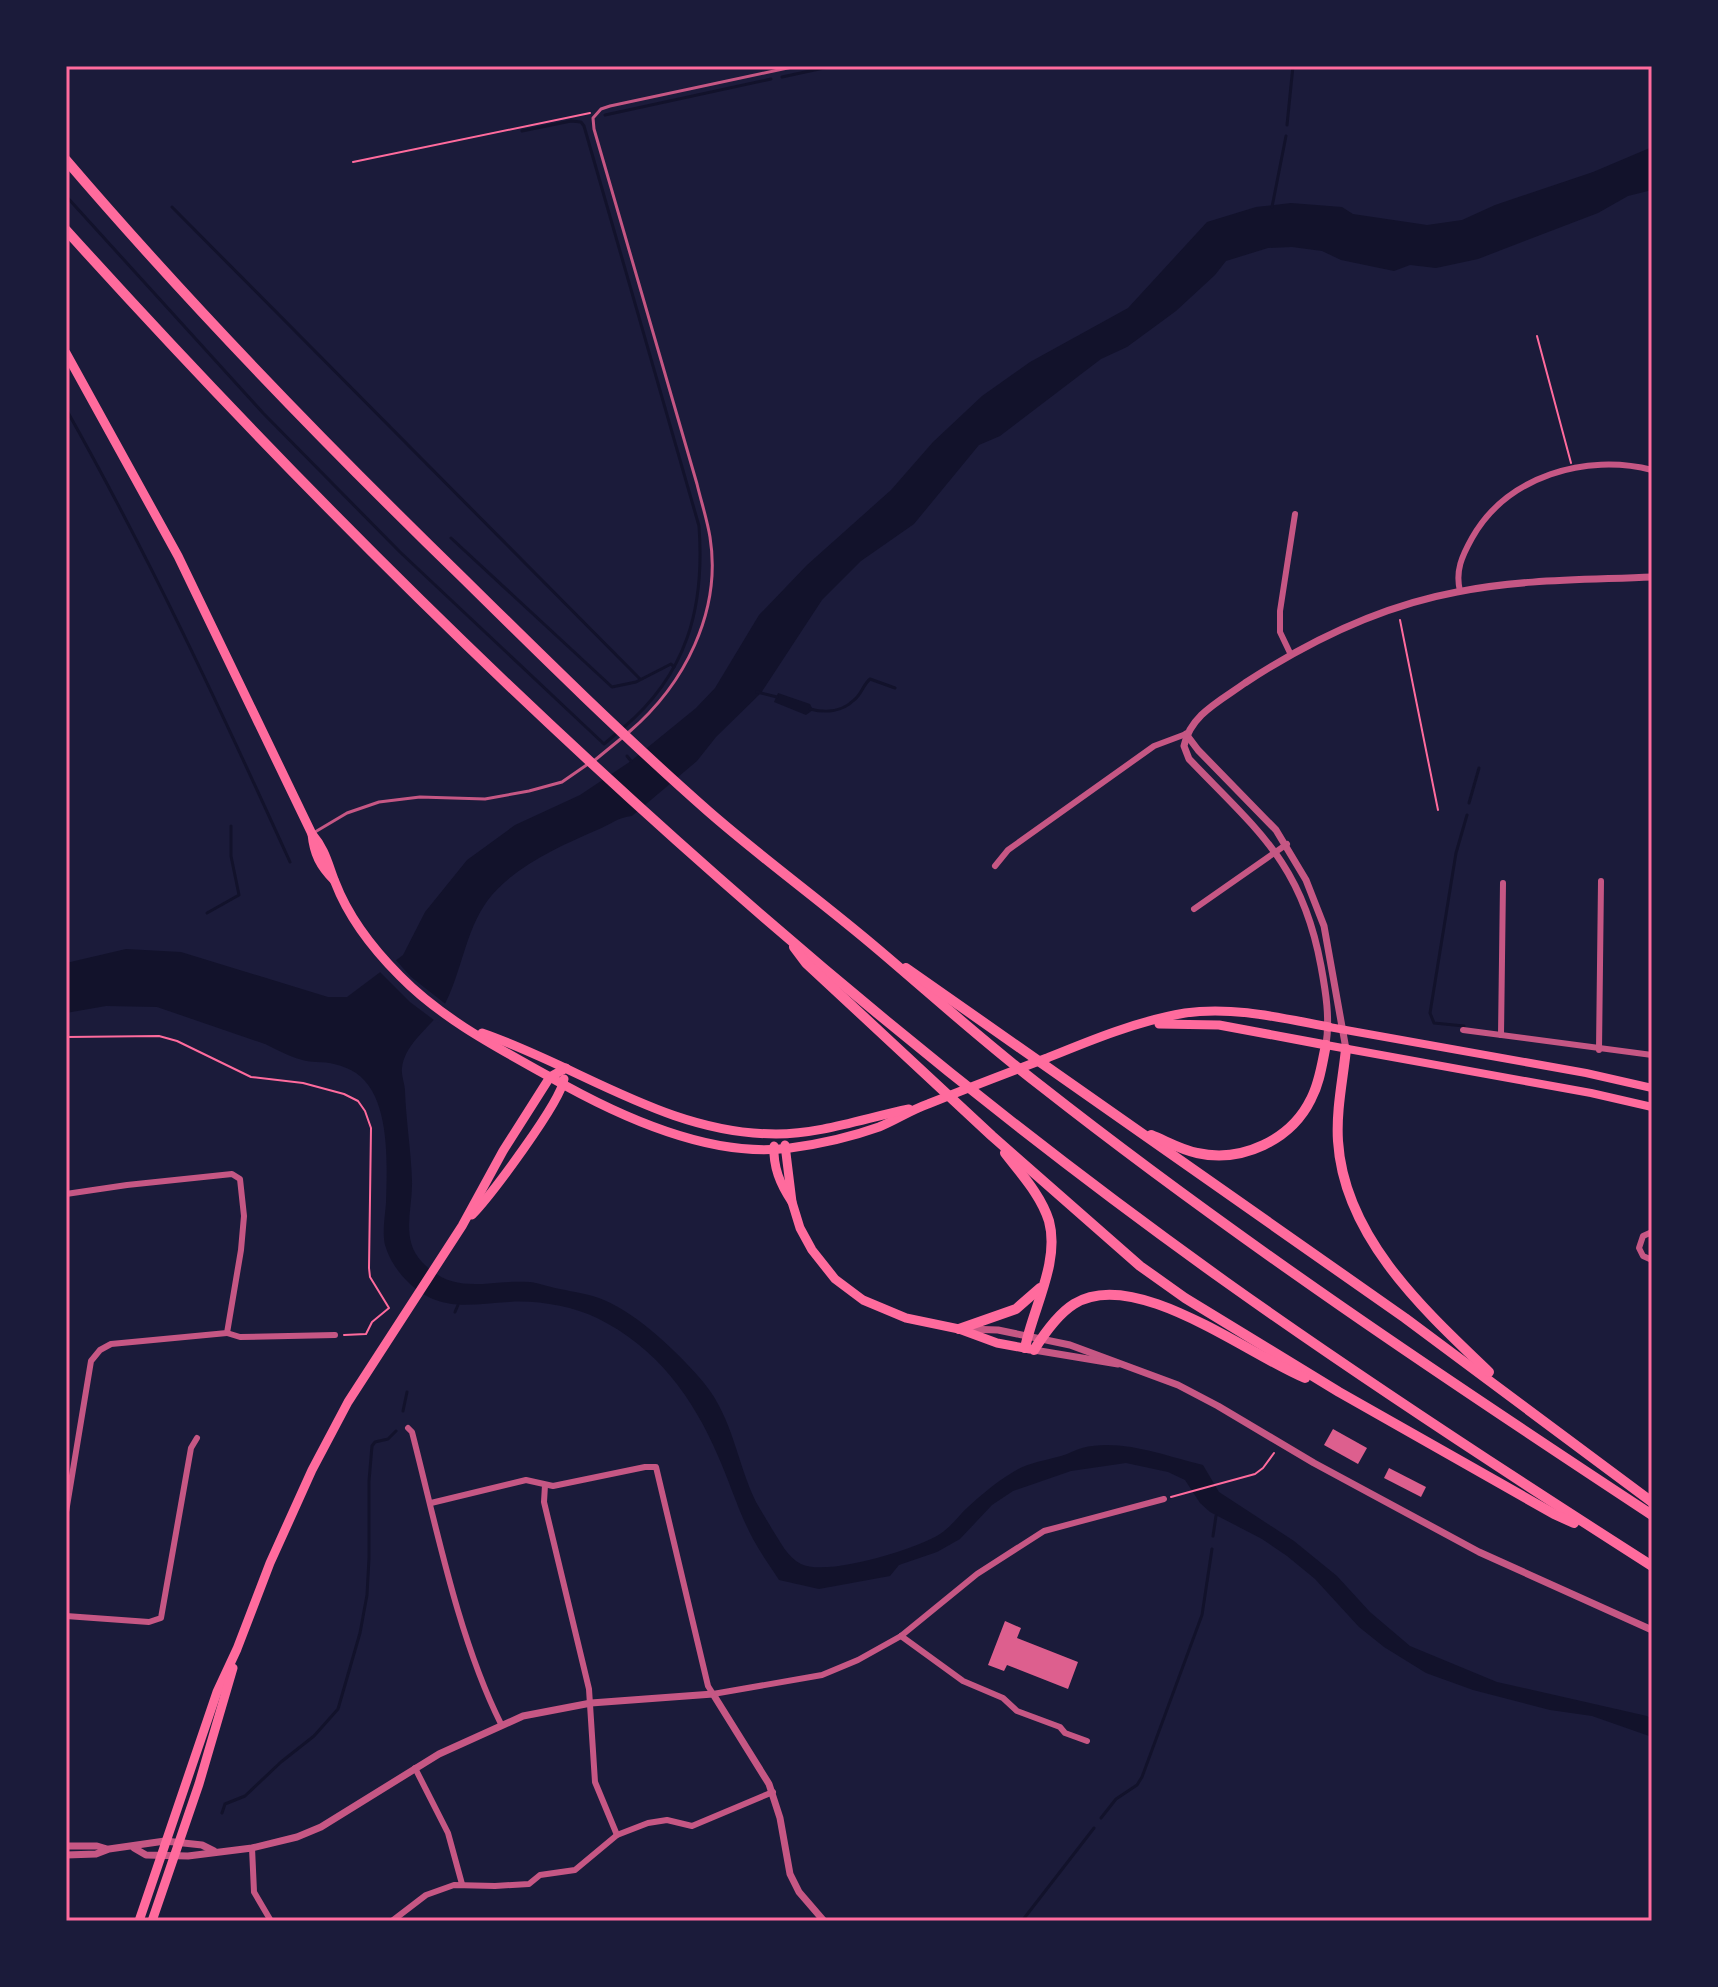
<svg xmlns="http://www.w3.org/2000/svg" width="1718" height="1987" viewBox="0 0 1718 1987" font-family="'Fira Sans',sans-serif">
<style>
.water{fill:#12122b}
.pier{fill:#1b1b3a}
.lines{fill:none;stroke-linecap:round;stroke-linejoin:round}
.stream{stroke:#12122b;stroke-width:3}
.building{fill:#dd5f8e}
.path{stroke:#ff6b9d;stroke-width:2}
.service{stroke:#c65784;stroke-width:3}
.minor{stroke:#c65784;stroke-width:6}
.tertiary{stroke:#c65784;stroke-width:7}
.secondary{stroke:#ff6b9d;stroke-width:8}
.primary{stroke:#ff6b9d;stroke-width:9}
.motorway{stroke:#ff6b9d;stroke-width:10}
.neatline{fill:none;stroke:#ff6b9d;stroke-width:3}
</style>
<rect width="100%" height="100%" fill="#1b1b3a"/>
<g class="water">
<path d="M1652,147V190L1628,196L1598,213L1478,259L1436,268L1410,265L1394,271L1341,260L1322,251L1292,247L1268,248L1226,261L1215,275L1176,311L1127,347L1101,359L1000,436L979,445L914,524L861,561L822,600L761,693L716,737L697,761L632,816C618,817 610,825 597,830C560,846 513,867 488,900C465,931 462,972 444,1006C433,1026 405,1042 402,1068C401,1075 405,1084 405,1091C406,1121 411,1150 412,1181C413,1208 400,1239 422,1262C455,1297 488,1279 530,1282C539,1283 550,1287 560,1289C574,1292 591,1294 604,1300C638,1314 681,1355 704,1383C733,1418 737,1463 756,1502C761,1511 767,1520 772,1529C780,1541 787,1557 801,1564C827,1577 916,1549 940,1534C951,1527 959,1515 968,1507C981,1495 995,1483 1010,1474C1026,1463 1043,1461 1061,1456C1068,1454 1075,1450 1082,1448C1121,1438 1165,1456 1203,1465L1219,1492L1294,1541L1337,1576L1370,1612L1410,1646L1497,1682L1647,1716L1652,1719V1737L1592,1716L1550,1710L1473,1690L1426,1673L1384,1647L1359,1627L1315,1579L1287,1556L1262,1539L1210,1512L1200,1503L1185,1480L1168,1472L1126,1463L1071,1471L1013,1491L992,1505L960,1539L937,1552L899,1565L890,1576L819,1589L779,1580C771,1567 761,1554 753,1539C739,1513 730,1483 718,1456C693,1397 656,1347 597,1318C572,1306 536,1300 509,1302C469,1304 439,1313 407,1281C397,1271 389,1259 385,1245C382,1232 385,1216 386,1203C387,1164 391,1097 356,1073C344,1065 328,1062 316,1062C300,1062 279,1051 265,1044L157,1007L106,1006L66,1013V963L126,949L181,952L328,997H347L403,955L425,912L467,860L515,825L580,795L631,761L696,708L715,688L759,615L807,565L891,490L933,442L982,396L1030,362L1128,308L1207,222L1256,207L1291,203L1342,207L1353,214L1427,225L1462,220L1495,205L1593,172Z"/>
<polygon points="778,693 810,704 813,710 806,715 774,702"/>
</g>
<polygon class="pier" points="393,957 411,977 448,1006 438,1023 410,1002 378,970"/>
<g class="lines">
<g class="stream">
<polyline points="782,77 833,66"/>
<polyline points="605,115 771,79"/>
<polyline points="1287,125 1293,66"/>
<path d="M522,131L571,121L581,122L584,126L699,526C705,608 687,674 623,728"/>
<polyline points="66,196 263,413 400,552 604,744 617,733"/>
<polyline points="172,207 640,679"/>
<polyline points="1272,207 1286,136"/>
<path d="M66,409C149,556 220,708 290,862"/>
<polyline points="451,538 612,687 636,682 671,664 674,667"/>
<polyline points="757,692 777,697"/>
<path d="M810,709C825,713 842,712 854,700C861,695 863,685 870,679L895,688"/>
<polyline points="627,756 631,761"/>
<polyline points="1469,803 1479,768"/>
<polyline points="207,913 239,895 231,856 231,826"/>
<polyline points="1464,1026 1434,1023 1430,1013 1456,853 1467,815"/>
<polyline points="455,1312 458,1305"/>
<polyline points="403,1411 407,1392"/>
<polyline points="1213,1536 1216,1516"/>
<polyline points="222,1813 225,1804 245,1796 281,1762 314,1736 338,1709 360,1633 367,1595 369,1558 369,1481 372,1446 375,1442 388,1439 396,1431"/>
<polyline points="1101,1818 1116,1799 1137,1785 1142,1777 1202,1615 1212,1549"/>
<polyline points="1022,1921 1094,1828"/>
</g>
</g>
<g class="building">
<polygon points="1333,1429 1367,1448 1358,1464 1324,1445"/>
<polygon points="1389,1468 1426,1487 1421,1497 1384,1478"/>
<polygon points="1005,1621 1021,1628 1017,1638 1078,1662 1068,1689 1007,1665 1004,1671 988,1665"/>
</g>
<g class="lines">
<g class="path">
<polyline points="353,162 590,113"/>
<polyline points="1650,295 1652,296"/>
<polyline points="1537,336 1571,463"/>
<polyline points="1400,620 1438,810"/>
<polyline points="66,1037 159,1036 177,1041 251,1077 303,1083 344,1094 358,1101 365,1111 371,1128 369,1268 370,1277 389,1308 372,1322 366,1334 344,1335"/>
<polyline points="1171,1497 1255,1474 1263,1468 1274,1453"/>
</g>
<g class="service">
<path d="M629,732C684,685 722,612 710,537C707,519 701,501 697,484L594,129L593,118L601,109L610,106L797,66"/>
<polyline points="595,760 623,737"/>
<polyline points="315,832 347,813 379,802 420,797 485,799 529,791 562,782 588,764"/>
</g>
<g class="minor">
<path d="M1460,591C1455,571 1462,556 1472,538C1507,476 1586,453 1652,470"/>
<polyline points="1291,655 1280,632 1280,611 1295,514"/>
<polyline points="995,866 1008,850 1154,746 1186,734"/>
<polyline points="1194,909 1287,844"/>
<polyline points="1463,1030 1652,1055"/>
<polyline points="1501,1035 1503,883"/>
<polyline points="1599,1050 1601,881"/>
<polyline points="66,1194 127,1185 232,1174 240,1179 244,1216 241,1250 227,1333 111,1344 100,1350 91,1361 66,1512"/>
<polyline points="1652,1232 1643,1236 1639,1248 1643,1256 1652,1260"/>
<polyline points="227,1333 240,1337 335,1335"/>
<path d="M408,1428L412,1432C436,1525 458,1638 501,1724"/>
<polyline points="545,1485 544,1502 589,1689 595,1782 617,1835"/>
<polyline points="431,1503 526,1480 553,1486 645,1467 656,1467 708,1686 713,1694 822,1675 858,1660 901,1636 977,1574 1044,1531 1164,1499"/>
<polyline points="66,1616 149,1622 161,1618 191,1448 197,1438"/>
<polyline points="901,1636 963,1681 1003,1698 1017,1711 1060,1727 1065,1733 1087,1741"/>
<polyline points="415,1768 448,1833 462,1884"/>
<polyline points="252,1848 254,1892 271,1921"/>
<polyline points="392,1921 426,1895 454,1885 495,1886 529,1884 540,1875 575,1870 617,1835 648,1823 667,1820 692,1826 773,1792"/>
</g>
<g class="tertiary">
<polyline points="1186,734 1198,750 1276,830 1306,880 1324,926 1346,1049"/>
<path d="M1326,1045C1330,1018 1326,993 1321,966C1302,863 1257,830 1189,759L1184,746C1190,715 1220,701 1245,683C1309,641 1381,606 1457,592C1521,579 1587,580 1652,577"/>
<polyline points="967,1329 998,1330 1070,1345 1178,1385 1218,1406 1314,1463 1479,1552 1652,1630"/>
<polyline points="1034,1350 1118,1364"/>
<polyline points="66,1846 97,1846 107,1849"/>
<polyline points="134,1848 146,1855 188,1856 252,1848 297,1837 321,1827 439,1754 523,1716 591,1703 713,1694 769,1784 780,1818 790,1874 799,1892 824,1921"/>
<polyline points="66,1855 96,1854 109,1849 165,1841 202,1845 214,1851"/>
</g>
<g class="secondary">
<polyline points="1329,1027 1586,1073 1652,1088"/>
<polyline points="1326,1045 1591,1093 1652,1107"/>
</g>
<g class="primary">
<path d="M66,353L178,556L312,834C325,849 328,864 335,882C348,916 374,950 400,976C442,1019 498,1048 550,1077C618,1116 710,1159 790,1148C820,1144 851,1137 879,1127C896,1120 911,1110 928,1104C968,1088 1007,1073 1047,1058C1091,1040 1137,1021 1185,1013C1233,1006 1281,1018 1329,1027"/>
<path d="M312,834C314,854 320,866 334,880"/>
<polyline points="1159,1024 1219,1025 1326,1045"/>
<path d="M482,1033C581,1067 668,1134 776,1134C821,1134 865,1118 909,1109"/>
<polyline points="785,1145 792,1202 800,1228 812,1250 835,1279 863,1300 906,1318 959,1329 997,1343 1030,1349"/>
<path d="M774,1146C773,1167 780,1184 792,1202"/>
<path d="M472,1215C491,1195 561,1102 564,1079"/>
<polyline points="139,1921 217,1692 237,1649 270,1563 312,1470 348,1402 462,1226 503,1151 550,1077 566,1068"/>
<polyline points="152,1921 199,1784 233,1668"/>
</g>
<g class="motorway">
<path d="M66,160C191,306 326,445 464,579C544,658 624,737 708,811C764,860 824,903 880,951C933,996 985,1043 1041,1086C1237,1240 1444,1378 1652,1515"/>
<path d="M66,230C416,617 800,978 1226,1282C1365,1381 1508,1474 1652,1566"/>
<polyline points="794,947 806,963 992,1136 1140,1266 1185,1298 1339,1392 1554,1514 1574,1523"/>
<polyline points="906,968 1405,1318 1652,1502"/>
<path d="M1346,1049C1343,1079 1336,1110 1338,1141C1344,1237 1424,1310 1489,1372"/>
<path d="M1151,1135C1166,1141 1181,1150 1197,1153C1242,1163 1291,1140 1311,1099C1320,1082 1322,1063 1326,1045"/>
<path d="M1005,1153C1021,1174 1041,1195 1049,1221C1060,1262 1033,1308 1025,1348"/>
<polyline points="959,1329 1016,1309 1040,1288"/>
<path d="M1034,1350C1044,1334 1058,1314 1074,1304C1134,1266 1247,1354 1305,1378"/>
</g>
</g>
<rect width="1718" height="1987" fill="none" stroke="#1b1b3a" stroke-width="136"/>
<rect x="68" y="68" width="1582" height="1851" class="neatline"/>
</svg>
